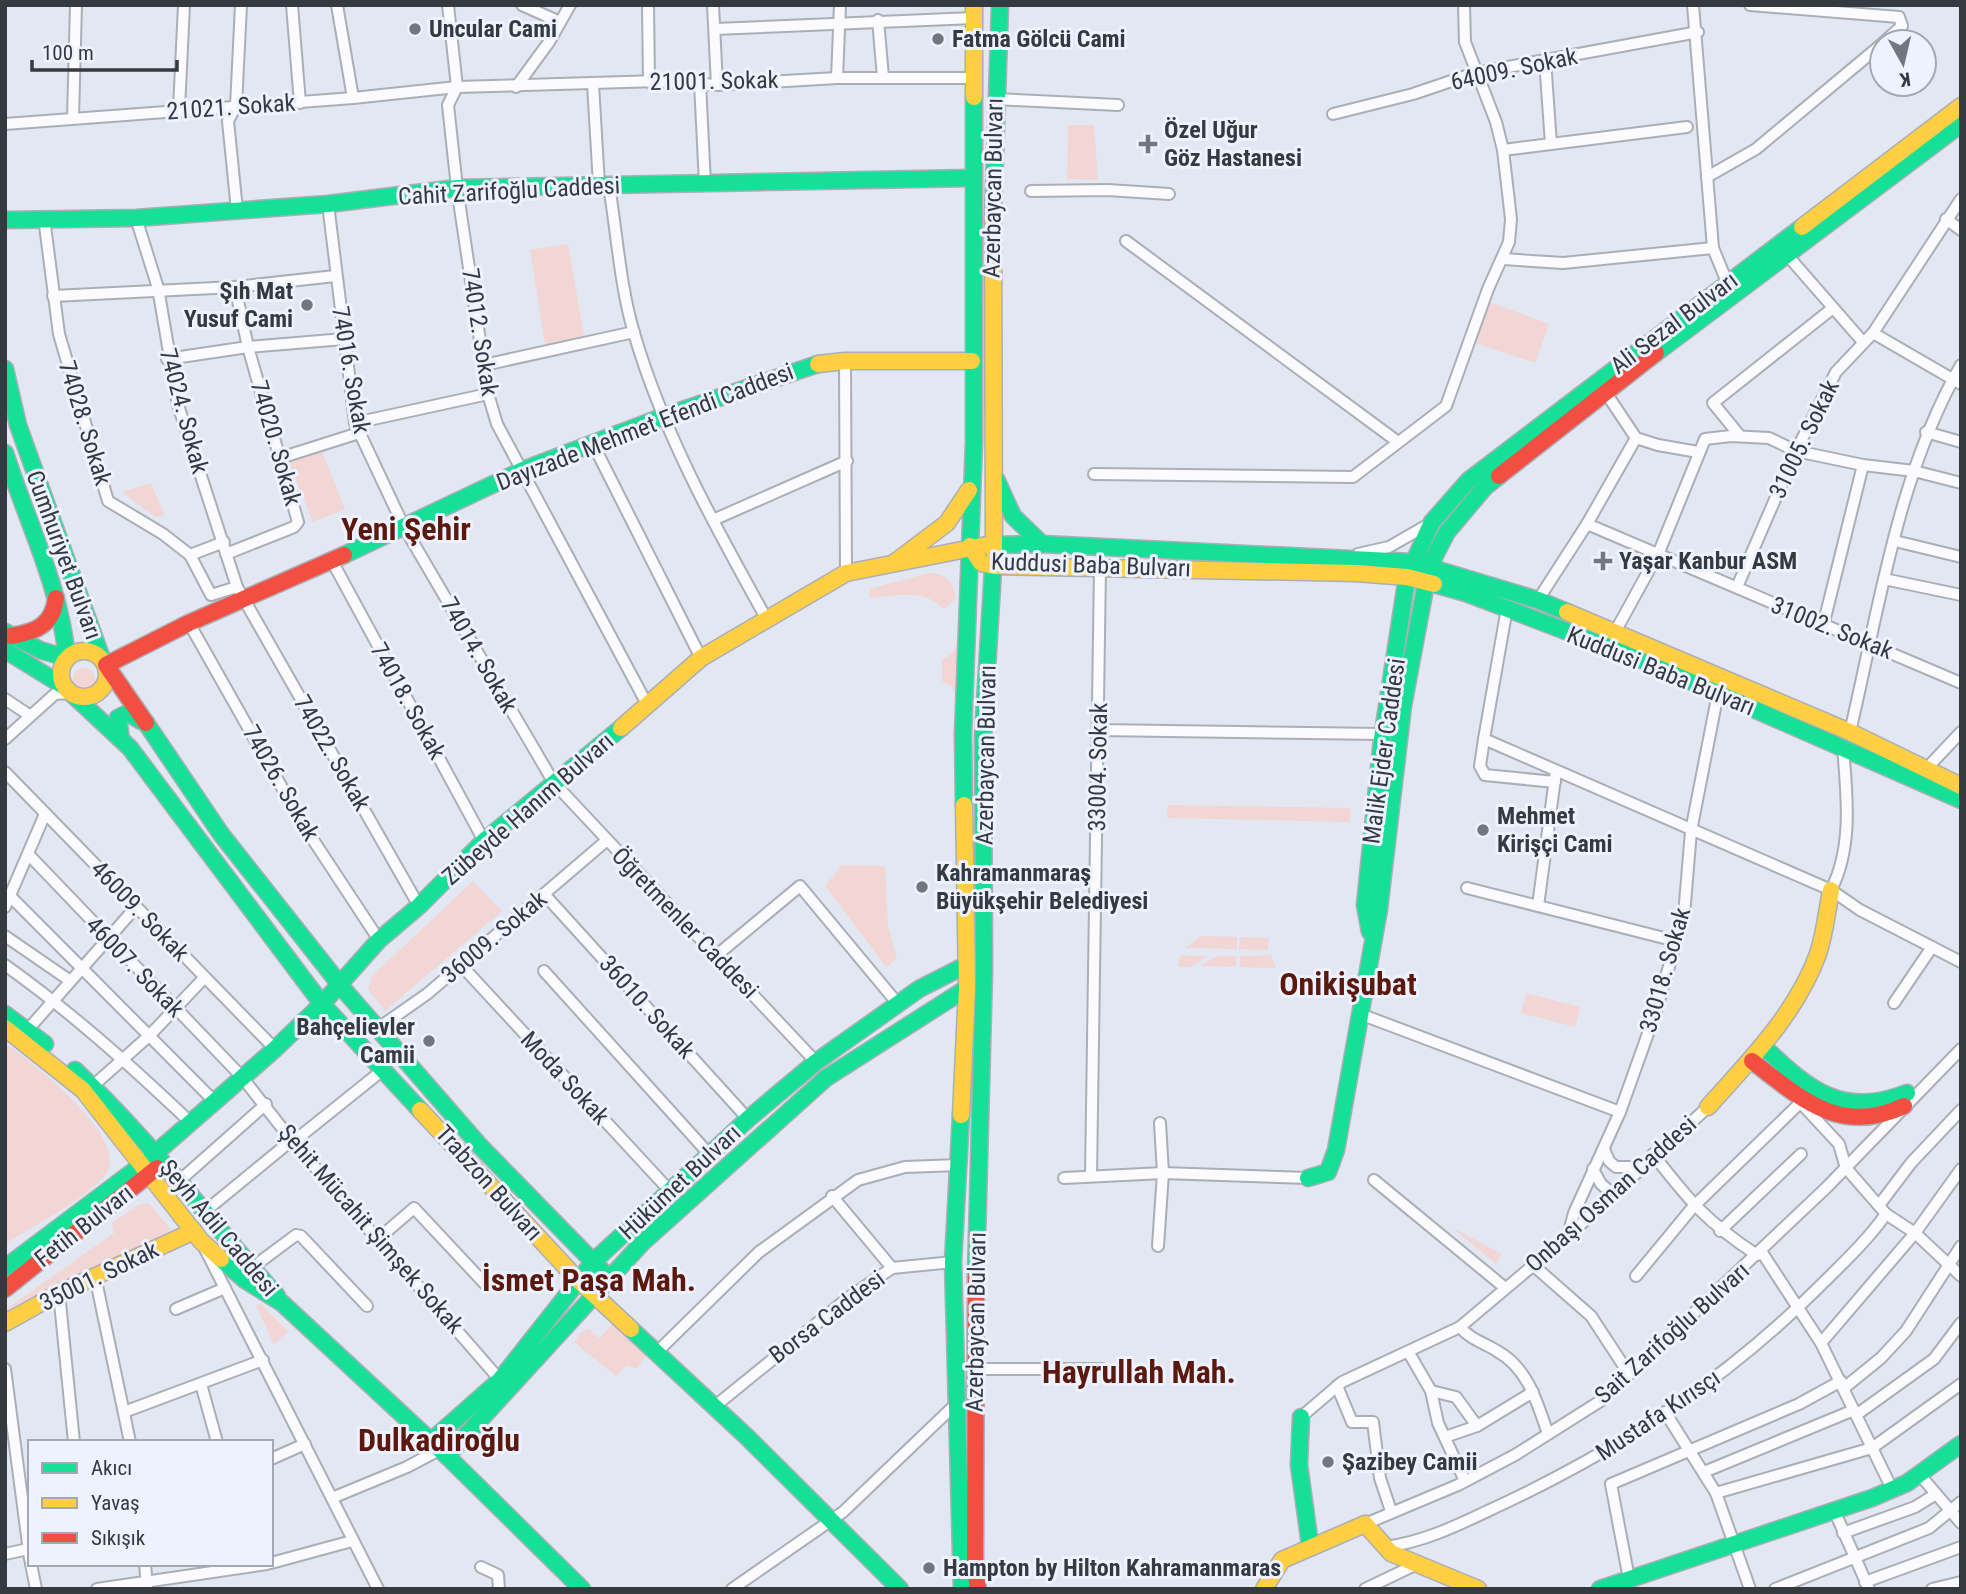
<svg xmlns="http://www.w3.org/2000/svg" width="1966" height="1594" viewBox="0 0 1966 1594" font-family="'Roboto Condensed',sans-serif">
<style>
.green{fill:#f1d6d5}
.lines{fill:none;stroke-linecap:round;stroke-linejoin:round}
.street-casing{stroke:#aaaeb7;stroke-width:14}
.fast-casing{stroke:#aaaeb7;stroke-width:19}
.slow-casing{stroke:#aaaeb7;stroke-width:19}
.jam-casing{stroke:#aaaeb7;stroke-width:19}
.street{stroke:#fbfbfd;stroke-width:10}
.fast{stroke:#16e098;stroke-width:16}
.slow{stroke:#ffcf43;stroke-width:16}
.jam{stroke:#f24e42;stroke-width:16}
.poi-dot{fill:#72767e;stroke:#edf2fe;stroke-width:2.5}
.labels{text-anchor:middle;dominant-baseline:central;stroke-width:6;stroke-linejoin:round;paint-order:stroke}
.poi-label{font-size:24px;font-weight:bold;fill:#353940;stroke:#edf2fe;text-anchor:start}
.street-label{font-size:24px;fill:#353940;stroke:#edf2fe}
.district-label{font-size:32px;font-weight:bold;fill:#5b180f;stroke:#edf2fe}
</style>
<rect width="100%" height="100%" fill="#e2e7f2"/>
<g class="green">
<polygon points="1068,125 1094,125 1098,180 1067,179"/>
<polygon points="568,244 585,341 546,350 530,250"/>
<polygon points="1489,302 1549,324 1535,363 1475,343"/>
<polygon points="321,449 345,509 313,522 289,462"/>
<polygon points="151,483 164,515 155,517 122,492"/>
<path d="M929,573C946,573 954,582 956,599L944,609C923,588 897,596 870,598L869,589Z"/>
<polygon points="961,634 962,703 952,687 942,681 942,660 953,653"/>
<circle cx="84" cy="679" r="11"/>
<polygon points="1168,805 1351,808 1350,822 1167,818"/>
<polygon points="842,865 885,866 888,926 897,959 886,967 825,886"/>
<polygon points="473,881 502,911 385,1011 368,989 372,976"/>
<polygon points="1201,936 1237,937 1237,949 1185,948"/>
<polygon points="1240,937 1269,938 1268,950 1239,949"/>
<polygon points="1180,955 1208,956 1191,967 1178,967"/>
<polygon points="1271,955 1276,968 1240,967 1240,956"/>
<polygon points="1217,956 1236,956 1236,967 1200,966"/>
<polygon points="1526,993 1580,1007 1575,1027 1521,1013"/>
<path d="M5,1043C31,1062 136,1141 104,1177C83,1200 33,1226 5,1244Z"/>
<polygon points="149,1203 171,1230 5,1316 5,1310 114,1233 112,1223 138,1205"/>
<polygon points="1455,1229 1502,1254 1496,1264 1455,1230"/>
<polygon points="260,1303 288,1331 274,1344 256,1306"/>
<polygon points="613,1324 643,1350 646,1357 637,1368 627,1366 616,1376 574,1342 582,1331 589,1329 599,1338"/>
</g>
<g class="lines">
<defs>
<g id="street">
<polyline points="292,5 300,103"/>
<polyline points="337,5 353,98"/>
<polyline points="448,5 457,87 448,105 457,188 488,394 497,424 648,706"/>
<polyline points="522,5 560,22"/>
<polyline points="648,5 649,82"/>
<polyline points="713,5 717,85"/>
<polyline points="1693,5 1713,248 1727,282"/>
<polyline points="1750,5 1899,17 1902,26 1884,42"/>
<polyline points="878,20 883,77"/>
<polyline points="715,29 973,18"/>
<polyline points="1545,60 1551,144"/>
<polyline points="837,78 840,5"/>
<polyline points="700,83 705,184"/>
<polyline points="593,84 599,185"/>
<polyline points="516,87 549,42 570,5"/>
<polyline points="995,99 1118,105"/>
<polyline points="179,109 184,5"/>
<polyline points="1333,114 1413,94 1475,73 1698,32"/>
<polyline points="73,118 76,5"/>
<polyline points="5,124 353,98 457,87 659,81 717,85 837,78 972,78"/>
<polyline points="1503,150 1687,127"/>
<polyline points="1707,177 1756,149 1882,44"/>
<path d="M609,186C617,234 620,286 634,333C663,433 716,528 766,618"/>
<polyline points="1031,191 1108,190 1169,194"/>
<polyline points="328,204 355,423 404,527 554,783 816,1062"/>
<polyline points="237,210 228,121 236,106 241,5"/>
<polyline points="44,218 59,334 108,501 163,534 190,555 211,595 237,587"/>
<polyline points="136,218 158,288 178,405 237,587 419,906"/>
<polyline points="1946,219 1961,230"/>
<polyline points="1126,241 1398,442"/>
<polyline points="1788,256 1863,342"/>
<polyline points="1503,259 1563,263 1713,248"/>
<polyline points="53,296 235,287 335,276"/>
<polyline points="1873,333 1961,384"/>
<polyline points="167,359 248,347 344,339"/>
<polyline points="845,361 846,573"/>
<polyline points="484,365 634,332"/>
<polyline points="1606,393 1636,438 1658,445 1698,452"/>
<polyline points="355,423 488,394"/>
<polyline points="1926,432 1961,442"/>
<polyline points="1740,436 1713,403 1833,308"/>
<polyline points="593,444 701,658"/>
<polyline points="280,458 359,433"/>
<polyline points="1094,474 1353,477 1446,406 1488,289 1509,242 1511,219 1503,150 1496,122 1465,42 1464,5"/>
<polyline points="713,520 847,461"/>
<polyline points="1587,524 1961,683"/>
<polyline points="1895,541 1961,557"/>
<polyline points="226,554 294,527 298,522 248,347 235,287"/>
<polyline points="1358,554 1389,547 1429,524"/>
<polyline points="190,555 224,542"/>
<polyline points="332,561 484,841"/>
<polyline points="1884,579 1961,595"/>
<polyline points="1737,587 1796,451 1836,372 1873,333 1961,199"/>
<polyline points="1538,600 1587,524 1636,438"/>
<polyline points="1507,608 1484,739 1831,890 1860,910 1961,962"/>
<polyline points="189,623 302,823 379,940"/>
<polyline points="1823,626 1863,465"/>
<polyline points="1615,632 1659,552 1705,439 1731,436 1769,438 1796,451 1863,465 1914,471 1961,483"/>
<polyline points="5,699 29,715"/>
<polyline points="1098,730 1382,734"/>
<path d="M1850,732C1879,609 1897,476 1961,365"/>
<polyline points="5,739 55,694 71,693"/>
<polyline points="1484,739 1480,766 1485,775 1555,782"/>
<polyline points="1927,768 1961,732"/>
<polyline points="5,772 275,1049"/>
<polyline points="29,855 242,1077 293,1142 500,1380"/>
<polyline points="1467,888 1676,941"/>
<path d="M1831,890C1853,847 1847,795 1843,748"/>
<polyline points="545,895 748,1119"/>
<polyline points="10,896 213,1100"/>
<polyline points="1538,906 1556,771"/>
<polyline points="5,907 45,814"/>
<polyline points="5,936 69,980"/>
<polyline points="717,955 800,886 898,1004"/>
<path d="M5,965C71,1012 130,1065 189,1121"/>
<polyline points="461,965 669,1190"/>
<polyline points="544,971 709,1154"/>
<polyline points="1894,1003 1932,947"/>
<polyline points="1360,1014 1620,1112"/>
<polyline points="377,1029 427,994 606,841"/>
<polyline points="24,1034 136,907"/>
<polyline points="94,1085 150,1035 204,978"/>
<polyline points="1799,1101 1839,1144 1846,1168"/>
<polyline points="293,1142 384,1069"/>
<polyline points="1604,1149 1609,1161 1616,1167 1641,1167"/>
<path d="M1653,1154C1689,1201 1708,1223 1757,1255"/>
<polyline points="1846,1168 1886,1214 1915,1233 1961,1276"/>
<polyline points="1593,1169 1601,1184 1613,1194"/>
<polyline points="1091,1176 1100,568"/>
<polyline points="1064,1178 1163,1173 1308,1178"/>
<polyline points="1374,1180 1504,1287"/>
<polyline points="178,1182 266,1104"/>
<polyline points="832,1196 892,1268"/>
<polyline points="1880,1204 1911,1163 1961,1110"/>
<polyline points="203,1213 292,1140"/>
<polyline points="1720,1231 1801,1154"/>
<polyline points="1568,1236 1574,1213 1620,1112 1656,1011 1684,915 1691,831 1718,693"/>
<polyline points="378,1239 414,1208 486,1285"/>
<polyline points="1158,1246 1163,1173 1160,1123"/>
<polyline points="204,1247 378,1589"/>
<polyline points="1761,1251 1821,1343 1892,1489"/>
<polyline points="1534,1266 1591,1316 1629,1374"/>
<polyline points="253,1267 296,1235 301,1236 367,1306"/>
<polyline points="95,1276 130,1442"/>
<polyline points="1636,1276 1693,1207 1800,1103"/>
<polyline points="59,1293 74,1442"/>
<polyline points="176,1309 225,1288"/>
<path d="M1460,1327C1471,1340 1483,1342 1497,1351C1528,1368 1537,1402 1548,1434"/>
<polyline points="1821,1343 1915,1233 1961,1169"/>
<polyline points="657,1352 759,1252 858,1180 905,1167 959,1165"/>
<polyline points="1409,1353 1431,1391 1438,1423 1465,1481"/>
<polyline points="5,1369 30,1559"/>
<polyline points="974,1369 1102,1369"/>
<polyline points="201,1384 217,1442"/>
<polyline points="1337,1386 1352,1422 1373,1422 1380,1478 1391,1511"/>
<polyline points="1844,1388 1881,1358 1906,1331 1961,1246"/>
<polyline points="1431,1391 1456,1397 1477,1426"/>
<polyline points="714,1407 848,1298 892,1268 953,1262"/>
<polyline points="124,1412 263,1360"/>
<polyline points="1665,1412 1716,1493 1750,1589"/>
<polyline points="1856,1415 1934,1359 1961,1323"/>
<polyline points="1301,1417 1342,1382 1460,1327 1568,1236 1708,1107"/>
<polyline points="1445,1437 1477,1426 1533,1392"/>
<polyline points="271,1459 305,1444"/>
<polyline points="1704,1472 1854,1410"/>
<polyline points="1920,1475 1961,1523"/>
<polyline points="1716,1493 1872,1448 1961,1384"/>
<polyline points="332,1498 407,1467 439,1450"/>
<polyline points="1834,1510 1869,1589"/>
<polyline points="1365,1524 1458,1485 1515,1455 1602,1400 1827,1187 1961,1049"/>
<polyline points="1843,1533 1915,1507 1936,1494"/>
<path d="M1385,1547C1430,1541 1468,1520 1509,1501C1626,1445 1726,1379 1818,1288C1842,1264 1867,1241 1886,1214"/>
<polyline points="5,1554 28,1549"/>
<polyline points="271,1563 352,1541"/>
<polyline points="31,1564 36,1589"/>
<polyline points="145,1564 147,1586"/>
<polyline points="481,1567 498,1575 499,1589"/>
<polyline points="1629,1579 1611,1484 1799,1404 1841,1381"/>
<polyline points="1865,1582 1961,1547"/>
<polyline points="97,1589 267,1564"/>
<polyline points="732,1589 843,1512 959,1401"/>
<polyline points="1365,1589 1415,1565"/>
<polyline points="1775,1589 1929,1528 1961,1502"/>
<polyline points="1932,1589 1961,1582"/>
</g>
<g id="fast">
<polyline points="993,217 1000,5"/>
<polyline points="5,220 136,218 328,204 457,188 972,178"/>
<polyline points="1656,353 1961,124"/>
<polyline points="5,369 18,425 102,659"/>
<path d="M5,453C27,522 60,585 67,658L40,650L5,632"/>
<polyline points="996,479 1013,516 1042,544"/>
<polyline points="987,545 1042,544 1412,562 1538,600 1567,612"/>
<polyline points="344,555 523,470 665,416 818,364"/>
<polyline points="1434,584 1466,593 1642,660 1961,800"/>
<polyline points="5,650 65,687"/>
<polyline points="71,693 130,748 322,1004 420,1110"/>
<polyline points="146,723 221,834 345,991 480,1146 608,1277"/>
<polyline points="121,739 118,718 128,713 141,721"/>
<polyline points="964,805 963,735 974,442 974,97"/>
<polyline points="1370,932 1365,905 1382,739 1407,577 1432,522 1469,480 1802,227"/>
<polyline points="5,1014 45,1044"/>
<path d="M1764,1047C1810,1091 1842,1118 1907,1093"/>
<path d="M75,1070C149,1139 210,1221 277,1296"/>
<polyline points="961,1115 953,1262 962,1589"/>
<polyline points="1308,1178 1328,1172 1336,1150 1379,909 1403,706 1429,567 1447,532 1485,487 1499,476"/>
<polyline points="221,1259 245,1280 282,1303 447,1456 582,1589"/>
<polyline points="5,1268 143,1164 275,1049 322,1004 379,940 419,906 484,841 621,728"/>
<polyline points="976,1277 984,970 983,736 994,552"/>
<polyline points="631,1329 747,1437 900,1589"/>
<polyline points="1301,1417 1299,1465 1310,1545"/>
<polyline points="431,1441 500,1380 594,1261 748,1119 816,1062 919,989 966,965"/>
<polyline points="447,1456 642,1243 826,1078 967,988"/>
<polyline points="1600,1589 1872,1498 1907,1483 1961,1444"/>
</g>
<g id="slow">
<polyline points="974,5 974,97"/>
<polyline points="993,217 994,552"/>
<polyline points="1802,227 1961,106"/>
<polyline points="818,364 845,361 972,361"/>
<polyline points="970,546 981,563 994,566 1356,573 1407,577 1434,584"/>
<polyline points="894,563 947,523 969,490"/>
<polyline points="1567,612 1850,732 1961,786"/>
<circle cx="84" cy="674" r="23"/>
<polyline points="621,728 701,658 846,573 987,545"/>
<polyline points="5,1028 83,1090 201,1241 221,1259"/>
<path d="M1708,1107C1750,1060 1796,1014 1818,954C1825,933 1827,911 1831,890"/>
<polyline points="420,1110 577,1279 631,1329"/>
<polyline points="961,1115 967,988 964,805"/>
<polyline points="5,1323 59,1293 194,1231"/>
<polyline points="1264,1589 1282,1560 1365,1524 1391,1553 1478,1589"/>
</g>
<g id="jam">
<polyline points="1499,476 1656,353"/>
<path d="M11,636C36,632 53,625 56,598"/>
<polyline points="146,723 106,665 189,623 344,555"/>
<path d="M1752,1061C1801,1099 1841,1136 1904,1106"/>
<polyline points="976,1277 975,1569 978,1589"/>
<polyline points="5,1289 157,1168"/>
</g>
</defs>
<use href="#street" class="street-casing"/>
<use href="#fast" class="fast-casing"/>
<use href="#slow" class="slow-casing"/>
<use href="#jam" class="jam-casing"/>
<use href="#street" class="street"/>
<use href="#fast" class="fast"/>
<use href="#slow" class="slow"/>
<use href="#jam" class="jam"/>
</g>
<g class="poi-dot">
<circle cx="415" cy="29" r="7"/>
<circle cx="938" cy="39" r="7"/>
<path d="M1144.5 133.5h7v7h7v7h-7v7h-7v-7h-7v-7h7z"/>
<circle cx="307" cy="305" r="7"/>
<path d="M1599.5 550.5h7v7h7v7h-7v7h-7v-7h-7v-7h7z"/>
<circle cx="1483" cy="830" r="7"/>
<circle cx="922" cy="887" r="7"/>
<circle cx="429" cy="1041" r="7"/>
<circle cx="1328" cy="1462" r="7"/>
<circle cx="929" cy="1568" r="7"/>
</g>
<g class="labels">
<g class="poi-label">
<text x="429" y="29">Uncular Cami</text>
<text x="952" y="39">Fatma Gölcü Cami</text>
<text x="1164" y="130">Özel Uğur<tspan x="1164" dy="28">Göz Hastanesi</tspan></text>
<text x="293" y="291" text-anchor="end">Şıh Mat<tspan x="293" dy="28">Yusuf Cami</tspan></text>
<text x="1619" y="561">Yaşar Kanbur ASM</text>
<text x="1497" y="816">Mehmet<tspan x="1497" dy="28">Kirişçi Cami</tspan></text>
<text x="936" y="873">Kahramanmaraş<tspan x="936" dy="28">Büyükşehir Belediyesi</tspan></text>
<text x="415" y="1027" text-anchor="end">Bahçelievler<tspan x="415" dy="28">Camii</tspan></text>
<text x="1342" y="1462">Şazibey Camii</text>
<text x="943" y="1568">Hampton by Hilton Kahramanmaras</text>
</g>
<g class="street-label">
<text transform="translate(1514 69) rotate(-12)">64009. Sokak</text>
<text transform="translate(714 81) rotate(-1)">21001. Sokak</text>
<text transform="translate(231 107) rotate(-4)">21021. Sokak</text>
<text transform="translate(993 188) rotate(-89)">Azerbaycan Bulvarı</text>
<text transform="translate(509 191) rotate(-3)">Cahit Zarifoğlu Caddesi</text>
<text transform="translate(1674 323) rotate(-37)">Ali Sezal Bulvarı</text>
<text transform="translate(480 332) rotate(81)">74012. Sokak</text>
<text transform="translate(351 370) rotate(80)">74016. Sokak</text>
<text transform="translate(184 411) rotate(75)">74024. Sokak</text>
<text transform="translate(85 423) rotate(73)">74028. Sokak</text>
<text transform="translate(645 427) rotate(-21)">Dayızade Mehmet Efendi Caddesi</text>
<text transform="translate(1804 439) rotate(-64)">31005. Sokak</text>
<text transform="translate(276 443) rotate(74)">74020. Sokak</text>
<text transform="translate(64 555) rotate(70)">Cumhuriyet Bulvarı</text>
<text transform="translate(1091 565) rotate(2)">Kuddusi Baba Bulvarı</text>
<text transform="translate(1832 628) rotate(22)">31002. Sokak</text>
<text transform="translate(479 655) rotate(60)">74014. Sokak</text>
<text transform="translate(1661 671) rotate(22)">Kuddusi Baba Bulvarı</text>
<text transform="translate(408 701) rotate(61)">74018. Sokak</text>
<text transform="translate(1384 751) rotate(-82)">Malik Ejder Caddesi</text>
<text transform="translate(332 753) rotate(60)">74022. Sokak</text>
<text transform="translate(986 755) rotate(-89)">Azerbaycan Bulvarı</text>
<text transform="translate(1098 767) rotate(-89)">33004. Sokak</text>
<text transform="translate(281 783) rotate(60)">74026. Sokak</text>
<text transform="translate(528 809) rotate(-41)">Zübeyde Hanım Bulvarı</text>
<text transform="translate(140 911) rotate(46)">46009. Sokak</text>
<text transform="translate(685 923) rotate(46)">Öğretmenler Caddesi</text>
<text transform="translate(494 937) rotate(-40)">36009. Sokak</text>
<text transform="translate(135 967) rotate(46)">46007. Sokak</text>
<text transform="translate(1665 970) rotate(-74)">33018. Sokak</text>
<text transform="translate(647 1007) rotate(48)">36010. Sokak</text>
<text transform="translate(565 1078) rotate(47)">Moda Sokak</text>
<text transform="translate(680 1182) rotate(-43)">Hükümet Bulvarı</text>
<text transform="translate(489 1183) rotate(48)">Trabzon Bulvarı</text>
<text transform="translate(1611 1194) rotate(-42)">Onbaşı Osman Caddesi</text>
<text transform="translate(84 1226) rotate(-38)">Fetih Bulvarı</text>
<text transform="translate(219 1228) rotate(50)">Şeyh Adil Caddesi</text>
<text transform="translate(371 1229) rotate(49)">Şehit Mücahit Şimşek Sokak</text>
<text transform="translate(99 1276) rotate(-26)">35001. Sokak</text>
<text transform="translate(827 1317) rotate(-37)">Borsa Caddesi</text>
<text transform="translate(976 1322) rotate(-89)">Azerbaycan Bulvarı</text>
<text transform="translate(1672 1333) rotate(-42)">Sait Zarifoğlu Bulvarı</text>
<text transform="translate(1658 1415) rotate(-34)">Mustafa Kırısçı</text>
</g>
<g class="district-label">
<text x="406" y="529">Yeni Şehir</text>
<text x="1348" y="984">Onikişubat</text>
<text x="589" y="1280">İsmet Paşa Mah.</text>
<text x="1139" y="1372">Hayrullah Mah.</text>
<text x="439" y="1440">Dulkadiroğlu</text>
</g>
</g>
<rect width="1966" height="1594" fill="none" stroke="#353940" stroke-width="14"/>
<rect x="28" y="1440" width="245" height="126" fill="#edf2fe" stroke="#a3a8b2" stroke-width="2"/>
<rect x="42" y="1463" width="35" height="10" fill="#16e098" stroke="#a3a8b2" stroke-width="2"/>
<text x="91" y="1475" font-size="21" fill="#353940">Akıcı</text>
<rect x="42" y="1498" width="35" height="10" fill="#ffcf43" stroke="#a3a8b2" stroke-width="2"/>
<text x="91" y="1510" font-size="21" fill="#353940">Yavaş</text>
<rect x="42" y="1533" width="35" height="10" fill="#f24e42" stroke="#a3a8b2" stroke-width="2"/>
<text x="91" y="1545" font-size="21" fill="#353940">Sıkışık</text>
<g transform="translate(1903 63) rotate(172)"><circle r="33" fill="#edf2fe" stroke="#a3a8b2" stroke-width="2"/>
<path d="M0-5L12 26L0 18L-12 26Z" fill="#72767e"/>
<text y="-10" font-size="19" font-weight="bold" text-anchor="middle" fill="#353940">K</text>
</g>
<path d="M32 60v10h145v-10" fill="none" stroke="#353940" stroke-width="3.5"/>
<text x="42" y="60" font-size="21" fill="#353940" stroke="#edf2fe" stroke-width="5" paint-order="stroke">100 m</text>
</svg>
